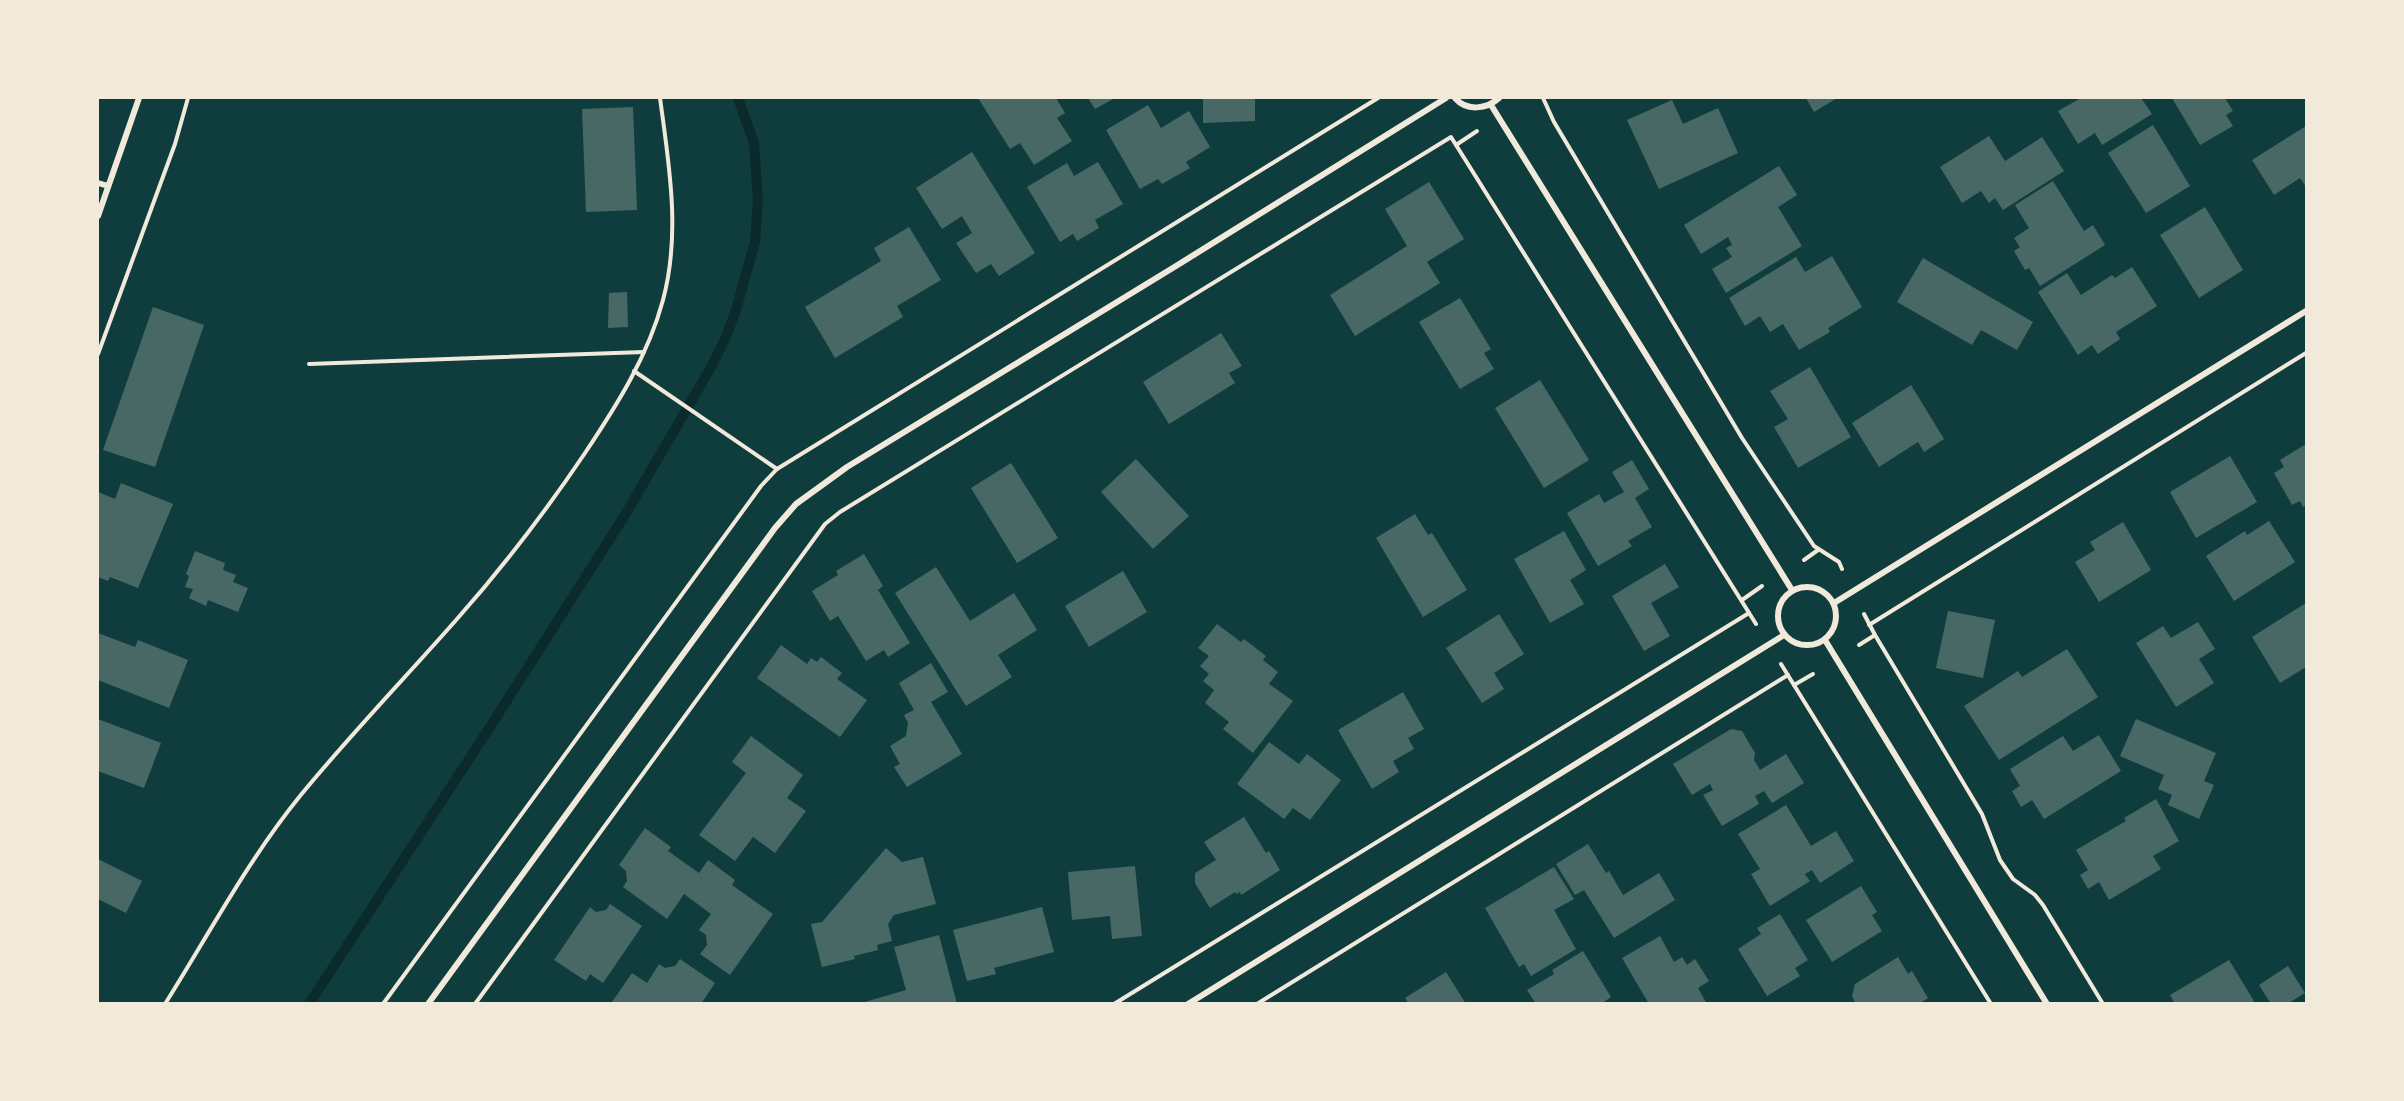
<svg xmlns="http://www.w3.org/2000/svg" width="2404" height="1101" viewBox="0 0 2404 1101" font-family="'Sofia Sans Condensed',sans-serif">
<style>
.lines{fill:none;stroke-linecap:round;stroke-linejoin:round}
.stream{stroke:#0a2a2b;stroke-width:10}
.building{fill:#486865}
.path{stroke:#f1e9da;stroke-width:4}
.minor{stroke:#f1e9da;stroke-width:6}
</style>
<rect width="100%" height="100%" fill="#0f3d3e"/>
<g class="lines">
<polyline class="stream" points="309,1004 490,727 625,515 710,369 726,337 736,310 755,242 758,200 754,143 738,98"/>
</g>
<g class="building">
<polygon points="978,98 1056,98 1065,113 1057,118 1072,141 1034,165 1020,143 1010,149"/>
<polygon points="1088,98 1115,98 1095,109"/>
<polygon points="1203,98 1255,98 1255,121 1203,123"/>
<polygon points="1806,98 1837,98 1814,112"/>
<polygon points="2081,98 2141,98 2152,114 2102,145 2095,133 2078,144 2058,111"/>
<polygon points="2172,98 2225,98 2233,111 2226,115 2233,126 2200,145"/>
<polygon points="1672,100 1683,124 1718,108 1738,153 1659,189 1627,120"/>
<polygon points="1148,105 1161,128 1189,111 1210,147 1186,162 1190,168 1162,184 1158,179 1140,189 1106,130"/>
<polygon points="633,107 637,210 586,212 582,109"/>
<polygon points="2153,125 2190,186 2146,213 2108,153"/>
<polygon points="2306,126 2306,187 2300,178 2274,195 2252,160"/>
<polygon points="1989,136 2005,161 2042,137 2064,171 2003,210 1995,198 1989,203 1981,191 1962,203 1940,167"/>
<polygon points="972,152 1035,253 999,276 991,264 976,273 956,243 972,233 962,216 942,229 916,188"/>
<polygon points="1098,162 1123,204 1095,220 1099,228 1077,241 1073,234 1060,242 1027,187 1067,163 1074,176"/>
<polygon points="1779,166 1797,195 1778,207 1802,246 1726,293 1712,269 1732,257 1726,248 1732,245 1728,237 1701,254 1684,225"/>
<polygon points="2053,181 2084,231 2093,225 2105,245 2040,286 2029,268 2025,270 2014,251 2020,247 2014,238 2029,228 2015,205"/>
<polygon points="1429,182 1464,239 1427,262 1440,283 1355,336 1330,295 1407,246 1385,209"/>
<polygon points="2205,207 2243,270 2199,298 2160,235"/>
<polygon points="909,227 941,280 897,306 903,317 835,358 805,307 881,261 874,248"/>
<polygon points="1832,256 1862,307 1828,328 1830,332 1799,350 1783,324 1770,332 1760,316 1745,326 1729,298 1796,257 1805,272"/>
<polygon points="1923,258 2033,322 2017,350 1981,330 1972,345 1897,302"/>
<polygon points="2132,267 2157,306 2116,332 2120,339 2098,354 2092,345 2078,355 2038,292 2067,273 2081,295 2112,275 2115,278"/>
<polygon points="627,292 628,327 608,328 609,293"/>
<polygon points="1460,298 1491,349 1484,353 1494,369 1460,389 1419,322"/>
<polygon points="153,307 204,325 155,467 103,450"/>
<polygon points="1221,333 1242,366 1229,373 1235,383 1169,424 1143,382"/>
<polygon points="1810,367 1851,437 1798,468 1774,427 1788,419 1770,391"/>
<polygon points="1540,380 1589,460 1544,488 1495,408"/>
<polygon points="1911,385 1944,439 1924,452 1918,442 1879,467 1852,423"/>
<polygon points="2306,444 2306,505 2303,507 2300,501 2292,505 2274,473 2284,467 2280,460"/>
<polygon points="2230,456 2257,502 2196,538 2170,492"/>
<polygon points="1136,459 1189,516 1153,549 1101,492"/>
<polygon points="1632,460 1649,489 1635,498 1652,527 1628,541 1632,546 1598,566 1567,513 1599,494 1604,503 1624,492 1612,472"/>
<polygon points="1011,463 1058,538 1017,563 971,488"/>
<polygon points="121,483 173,504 138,588 110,577 108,581 98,577 98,492 115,499"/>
<polygon points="1415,514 1428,535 1432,533 1467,590 1423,617 1376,538"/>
<polygon points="2269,521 2295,562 2234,601 2206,556 2245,531 2247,535"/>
<polygon points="2123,522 2151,570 2099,602 2075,562 2095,550 2090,542"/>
<polygon points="1564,531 1586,570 1570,580 1584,604 1550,623 1514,559"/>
<polygon points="195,551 225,563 223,570 236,575 233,582 248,588 238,612 208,600 206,606 189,598 193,589 185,587 189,576 186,574"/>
<polygon points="864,554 883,586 878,590 910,643 888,657 884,650 866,661 838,616 830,621 812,591 838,575 836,571"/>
<polygon points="1665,564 1679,587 1651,603 1670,636 1644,651 1612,596"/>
<polygon points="936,567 970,621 1014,593 1037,630 998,655 1012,677 966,706 895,593"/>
<polygon points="1123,571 1147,612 1089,647 1065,606"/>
<polygon points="2306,603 2306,667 2280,683 2252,637"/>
<polygon points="1948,611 1995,620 1983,678 1936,668"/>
<polygon points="1499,614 1524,654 1494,673 1504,689 1482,703 1446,648"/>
<polygon points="2198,622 2215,649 2199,659 2214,683 2176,707 2136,643 2163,626 2171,638"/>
<polygon points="1217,624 1241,642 1244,639 1266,656 1263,660 1278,672 1269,684 1293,701 1253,753 1223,729 1229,722 1205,703 1214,690 1203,681 1209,674 1200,666 1209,656 1198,648"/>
<polygon points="98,633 135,647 138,640 188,660 169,708 98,680"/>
<polygon points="781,645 807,664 811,658 817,662 821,657 842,673 837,679 867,700 840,737 757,678"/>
<polygon points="2067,649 2098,697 1999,760 1964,706 2018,671 2022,677"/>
<polygon points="931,663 948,692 931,702 962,754 907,787 894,767 900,764 890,746 906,736 908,723 904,715 914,710 899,683"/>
<polygon points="1403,692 1424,729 1408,738 1414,749 1393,761 1399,772 1372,789 1338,730"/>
<polygon points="98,719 161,743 144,788 98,771"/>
<polygon points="2136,719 2216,753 2204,781 2214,785 2199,819 2168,805 2172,795 2158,789 2164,775 2120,756"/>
<polygon points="1731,729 1742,731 1755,753 1754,760 1760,770 1786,754 1804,783 1772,803 1764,791 1755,796 1759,804 1722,826 1703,795 1713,790 1710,784 1692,795 1673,764"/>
<polygon points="2099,735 2121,771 2044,819 2032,800 2021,807 2012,791 2020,786 2010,769 2063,736 2073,751"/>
<polygon points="751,736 803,775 787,798 806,811 775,853 753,837 735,861 699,835 746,773 732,762"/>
<polygon points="1269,742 1299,764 1307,754 1341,780 1310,820 1293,808 1284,819 1237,784"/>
<polygon points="2156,799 2179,841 2153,856 2161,869 2109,900 2099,882 2088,889 2080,875 2088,870 2076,850 2126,821 2124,818"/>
<polygon points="1786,805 1811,846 1836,831 1854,861 1820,883 1812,870 1805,874 1810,881 1770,906 1751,874 1760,869 1738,834"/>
<polygon points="1244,817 1266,853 1269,851 1280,870 1241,895 1240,892 1236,894 1235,892 1210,908 1195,883 1195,873 1216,860 1204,842"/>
<polygon points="645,828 671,847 668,851 699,873 708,860 735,880 732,885 773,914 730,975 700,954 707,945 706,935 699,930 711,914 684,894 667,919 623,887 627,881 626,871 619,865"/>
<polygon points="1588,844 1606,873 1609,871 1623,895 1659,873 1675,900 1614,938 1584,890 1575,895 1556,864"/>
<polygon points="886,848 902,862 923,857 936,904 894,915 888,924 892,941 877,945 878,950 854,956 855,959 822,967 811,924 822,922"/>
<polygon points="98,859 142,881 126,913 98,899"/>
<polygon points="1135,866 1142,936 1112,939 1110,916 1072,920 1068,872"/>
<polygon points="1554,867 1574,899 1554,910 1576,949 1531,976 1524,964 1519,967 1485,908"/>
<polygon points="1861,886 1877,912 1872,915 1882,931 1832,962 1806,920"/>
<polygon points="610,904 642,926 603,983 590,974 586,981 554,960 590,907 596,912 606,910"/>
<polygon points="1042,907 1054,952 994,968 996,974 967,981 953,930"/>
<polygon points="1780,914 1808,960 1795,968 1800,976 1767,996 1738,949 1761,934 1757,928"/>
<polygon points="939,935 957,1004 858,1004 906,990 894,947"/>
<polygon points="1660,936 1674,962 1682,957 1687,965 1695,959 1709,981 1698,988 1707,1004 1649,1004 1622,958"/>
<polygon points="1583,951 1611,997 1601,1004 1536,1004 1527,990 1554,974 1552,970"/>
<polygon points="1898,957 1908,974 1912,971 1928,998 1919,1004 1856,1004 1852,996 1855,984"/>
<polygon points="680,959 715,983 701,1004 612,1002 632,973 647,983 659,964 665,968 675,966"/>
<polygon points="2229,960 2254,1001 2249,1004 2175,1004 2170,995"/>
<polygon points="2288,966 2305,993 2287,1004 2271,1004 2259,985"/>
<polygon points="1446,972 1466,1004 1409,1004 1405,998"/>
</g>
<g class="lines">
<g class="path">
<polyline points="1543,98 1554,122 1742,438 1814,546 1839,562 1842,569"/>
<polyline points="1456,145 1477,131"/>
<polyline points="98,354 175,144 188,98"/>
<polyline points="309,364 644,352"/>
<polyline points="634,371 777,469"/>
<polyline points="1804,560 1818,550"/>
<polyline points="1742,600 1762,586"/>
<polyline points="1864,614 1875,635 1982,814 2000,860 2013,879 2035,895 2043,905 2103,1004"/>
<polyline points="1869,625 2306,353"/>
<polyline points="1859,645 1875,635"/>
<polyline points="1781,664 1991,1004"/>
<polyline points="1794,685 1813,674"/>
<path d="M165,1004C209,934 248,860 300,796C350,735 405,678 457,619C503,567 546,511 585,453C617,405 648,356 663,300C681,233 669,165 660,98"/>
<polyline points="383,1004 761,486 777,469 1378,98"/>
<polyline points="475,1004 825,524 840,512 1451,137 1756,624"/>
<polyline points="1114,1004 1749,613"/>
<polyline points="1257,1004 1788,675"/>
</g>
<g class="minor">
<path d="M1455,98C1467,112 1487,109 1499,98"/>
<polyline points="1491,105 1792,590"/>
<polyline points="98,183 108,186"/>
<polyline points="98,216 139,98"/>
<circle cx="1807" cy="616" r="29"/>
<polyline points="1834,603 2306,311"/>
<polyline points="1825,640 2047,1004"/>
<polyline points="428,1004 775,528 796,504 847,467 1176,266 1446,98"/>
<polyline points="1188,1004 1784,635"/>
</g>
</g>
<rect width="2404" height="1101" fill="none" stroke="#f1e9da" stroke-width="198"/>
</svg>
